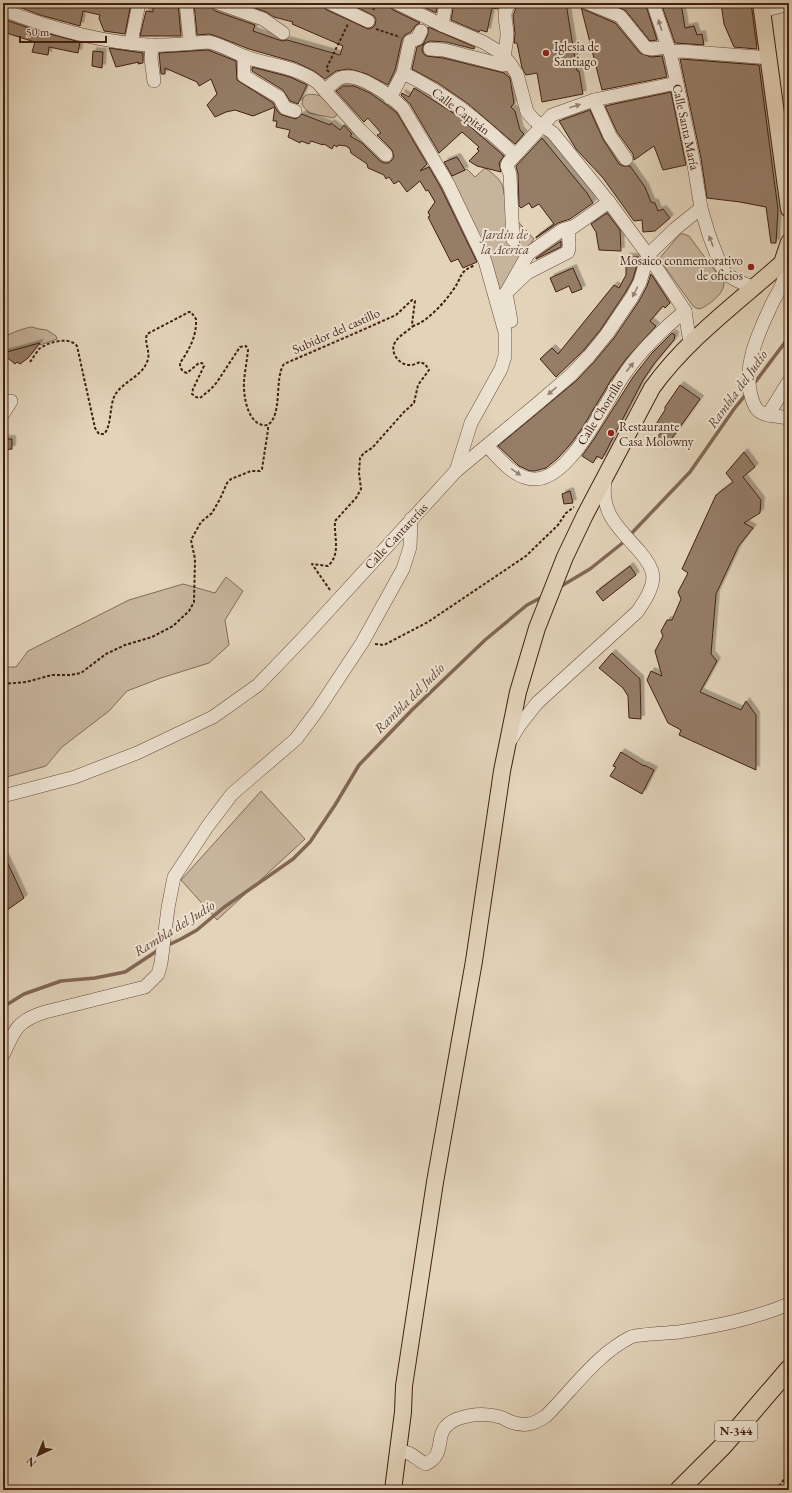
<svg xmlns="http://www.w3.org/2000/svg" width="792" height="1493" viewBox="0 0 792 1493" font-family="'EB Garamond',serif">
<style>
.green{fill:#c7b49c;stroke:#846a56}
.lines{fill:none;stroke-linecap:round;stroke-linejoin:round}
.stream{stroke:#816654;stroke-width:3.5}
.building{fill:#957d68;stroke:#411f11;filter:url(#shadow)}
.minor-casing{stroke:#694c3b;stroke-width:14}
.major-casing{stroke:#411f11;stroke-width:18}
.highway-casing{stroke:#411f11;stroke-width:20}
.path{stroke:#411f11;stroke-width:2;stroke-dasharray:3 2;stroke-linecap:butt}
.minor{stroke:#ece2d2;stroke-width:13}
.major{stroke:#e2d3b9;stroke-width:16}
.highway{stroke:#e2d3b9;stroke-width:18}
.oneway{fill:#968072}
.poi-dot{fill:#8f2418;stroke:#ece2d2;stroke-width:1.5}
.labels{text-anchor:middle;dominant-baseline:central;stroke-width:4;stroke-linejoin:round;paint-order:stroke}
.shield{fill:#ece2d2;stroke:#745a4b;stroke-width:1}
.shield-label{font-size:12px;font-weight:bold;fill:#411f11}
.poi-label{font-size:13px;fill:#411f11;stroke:#ece2d2;text-anchor:start}
.street-label{font-size:13px;fill:#411f11;stroke:#ece2d2}
.park-label{font-size:13px;font-style:italic;fill:#624434;stroke:#ece2d2}
.water-label{font-size:14px;font-style:italic;fill:#614332;stroke:#ece2d2}
</style>
<defs>
<filter id="shadow"><feDropShadow dx="3.5" dy="-3.5" stdDeviation="0" flood-color="#0004"/></filter>
</defs>
<rect width="100%" height="100%" fill="#e2d3b9"/>
<filter id="stains"><feTurbulence type="fractalNoise" baseFrequency=".005" numOctaves="4"/><feColorMatrix values="0 0 0 0 .2 0 0 0 0 .09 0 0 0 0 .02 0 0 0 .5 -.17"/></filter>
<radialGradient id="worn" r=".72"><stop offset=".6" stop-color="#630" stop-opacity="0"/><stop offset="1" stop-color="#630" stop-opacity=".3"/></radialGradient>
<g class="green">
<path d="M306,95C322,92 330,101 338,112L336,116L333,118L309,113L302,105L303,98Z"/>
<path d="M485,168C495,175 504,181 504,195L507,196L511,214L534,239L500,291L494,271L449,177L467,169L475,177Z"/>
<path d="M680,234H684L689,236L724,283C724,294 709,305 700,309L696,308L693,306L659,259Z"/>
<path d="M32,327L39,329L47,330L56,336L57,339L40,345L39,343L3,353V337C12,333 23,328 32,327Z"/>
<polygon points="226,577 243,591 225,620 229,645 209,663 161,678 127,691 109,711 62,747 46,766 3,778 3,667 16,667 28,651 129,600 183,584 215,593"/>
<polygon points="261,791 305,839 217,920 181,880"/>
</g>
<g class="lines">
<g class="stream">
<polyline points="753,385 789,337"/>
<polyline points="629,536 690,472 734,409 747,393"/>
<polyline points="558,588 590,569 625,541"/>
<polyline points="166,946 181,939 197,930 223,908 293,859 310,842 335,805 359,765 412,710 485,640 527,605 544,596"/>
<polyline points="3,1007 24,994 61,981 95,978 125,972 160,949"/>
</g>
</g>
<g class="building">
<polygon points="9,3 131,3 125,34 104,31 99,18 100,15 83,11 80,26 40,15"/>
<polygon points="161,3 178,3 181,36 140,36 146,11 153,12 153,7 160,7"/>
<polygon points="194,3 210,3 212,8 215,11 255,25 253,31 282,41 287,40 340,55 343,46 292,24 293,22 274,17 266,12 242,3 322,3 323,7 327,10 368,29 372,28 375,25 376,20 374,16 349,3 389,3 390,7 393,10 420,23 416,25 411,32 405,35 402,39 395,70 388,85 367,74 349,69 336,71 325,79 314,71 295,62 249,49 216,36 209,34 197,35"/>
<polygon points="415,3 438,3 436,13"/>
<polygon points="454,3 493,3 492,5 499,5 498,9 492,8 487,32 480,30 479,32 451,20"/>
<polygon points="518,3 566,3 577,71 579,71 583,94 542,102 537,73 526,75 522,68 517,43 514,43 515,34 513,15"/>
<polygon points="580,3 581,8 585,10 615,23 640,53 651,57 662,56 667,77 602,90"/>
<polygon points="609,3 645,3 657,40 650,41 626,11"/>
<polygon points="661,3 681,3 685,28 694,26 697,35 702,34 704,45 675,43"/>
<polygon points="721,3 751,3 757,49 734,47 724,24"/>
<polygon points="3,19 35,30 80,42 78,53 49,47 48,55 32,52 35,42 3,32"/>
<polygon points="428,27 475,47 474,49 446,42 430,41 424,44 422,48 423,53 426,56 443,58 504,73 510,78 514,103 511,107 515,111 520,130 524,134 515,144 467,103 438,83 412,69 417,47 422,45 424,43 428,34"/>
<polygon points="109,48 143,53 143,63 138,64 139,62 116,67"/>
<polygon points="208,50 236,61 237,80 273,103 278,112 282,115 296,119 302,114 330,125 331,123 340,130 344,125 352,134 350,136 362,143 380,161 384,163 389,163 392,160 394,157 392,150 377,135 381,133 368,118 364,122 336,91 343,86 354,86 370,93 388,106 397,113 427,164 420,171 429,167 441,188 477,262 463,268 458,259 451,262 428,217 430,216 428,212 435,202 428,190 426,191 420,181 407,192 399,181 394,184 389,177 386,179 384,175 368,168 367,164 351,153 350,149 346,146 338,145 337,147 334,145 332,149 324,144 323,145 311,141 309,144 301,141 300,143 288,137 290,130 276,127 277,121 273,121 275,107 253,116 235,110 226,112 215,117 207,105 217,94 211,79 199,86 197,82 165,68 165,74 161,74 159,53"/>
<polygon points="93,51 103,52 102,68 92,66"/>
<polygon points="680,59 759,65 778,209 776,243 771,243 766,207 740,202 707,198 701,158"/>
<polygon points="252,67 290,77 307,85 298,104 290,101 283,90 252,71"/>
<polygon points="414,88 458,116 504,156 499,163 501,172 477,166 469,161 479,151 477,149 479,147 462,132 439,153 410,104 401,95 402,93 409,97"/>
<polygon points="671,92 686,165 663,170 654,146 634,160 633,154 617,132 605,106"/>
<polygon points="590,110 603,139 619,164 623,166 630,166 645,187 651,202 655,203 658,211 663,209 670,218 655,231 643,232 642,220 634,221 603,178 576,149 559,121"/>
<polygon points="542,138 587,193 593,203 570,219 558,223 536,238 536,237 554,224 539,204 532,208 529,203 521,208 519,206 518,174 516,166"/>
<polygon points="457,157 465,170 452,176 444,162"/>
<polygon points="607,213 620,230 621,251 599,250 596,232 591,224"/>
<polygon points="561,241 561,247 536,259 536,258"/>
<polygon points="626,257 639,257 633,279 625,293 601,329 583,351 556,377 540,359 552,348 558,354 614,285 619,288 626,275"/>
<polygon points="573,268 582,289 572,293 569,286 556,292 550,278"/>
<polygon points="651,274 670,303 665,308 663,306 650,321 656,326 626,359 611,380 581,430 569,446 557,459 546,468 535,471 530,471 519,466 498,446 576,381 595,361 614,338 639,301 647,286"/>
<polygon points="672,333 675,335 674,340 654,364 643,380 602,459 597,456 593,463 582,456 594,439 633,377 652,353"/>
<polygon points="40,343 28,358 20,364 17,362 15,364 3,354 3,353"/>
<polygon points="680,385 700,399 665,448 655,441 663,429 656,424 665,410 665,407"/>
<polygon points="3,439 12,439 12,449 3,450"/>
<polygon points="744,452 755,467 743,477 761,500 760,513 744,523 753,528 738,547 716,594 711,654 717,661 700,692 741,710 746,701 756,715 756,770 679,735 681,730 668,723 647,680 651,671 662,676 655,651 663,636 661,631 667,620 672,620 681,599 678,592 688,573 682,569 716,495 733,482 726,473"/>
<polygon points="570,491 573,503 564,504 562,494"/>
<polygon points="630,566 636,575 603,601 596,592"/>
<polygon points="612,653 640,679 641,719 629,718 628,696 623,688 599,668"/>
<polygon points="621,752 644,766 644,765 654,770 642,794 610,776 616,767 613,766"/>
<polygon points="3,853 24,898 3,913"/>
</g>
<g class="lines">
<defs>
<g id="minor">
<polyline points="186,3 190,43"/>
<polyline points="218,3 263,19 283,33"/>
<polyline points="330,3 368,21"/>
<polyline points="397,3 442,25 483,42 498,51 508,61 517,74 527,112 534,120 553,133 609,202 648,255 685,311 689,337 692,342"/>
<polyline points="588,3 620,16 646,48 652,49 668,47"/>
<polyline points="653,3 671,56 693,159 701,208 709,235 721,266 727,275 738,281 754,288"/>
<path d="M3,10C47,27 101,42 148,45C168,46 189,43 209,42C222,45 233,52 246,57C269,65 298,67 318,83L360,130L386,155"/>
<polyline points="762,11 789,4"/>
<polyline points="442,25 446,3"/>
<polyline points="410,41 417,39 421,31"/>
<polyline points="131,43 139,3"/>
<polyline points="152,45 151,59 154,81"/>
<polyline points="430,49 444,50 503,65 510,64"/>
<polyline points="670,52 681,51 769,58"/>
<polyline points="244,56 244,76 279,97 285,108 295,111"/>
<path d="M504,57C505,49 507,42 507,34C507,23 501,12 510,3"/>
<path d="M403,73C447,94 480,122 515,155"/>
<path d="M325,91C329,87 334,81 340,78C358,71 391,96 403,108L448,184L485,261L505,332V356L501,369L471,423L456,471"/>
<polyline points="390,98 403,73 409,45"/>
<polyline points="594,100 610,136 626,159"/>
<polyline points="513,240 510,174 507,166 508,163 552,115 594,100 677,83"/>
<path d="M782,263C784,268 786,273 784,278C782,288 774,298 770,308C757,336 742,369 752,399C755,408 758,413 768,415L789,381"/>
<path d="M506,293L527,273L568,252C571,245 567,238 569,230L609,202"/>
<polyline points="503,323 511,321 506,293 528,254 562,230 572,227"/>
<polyline points="3,414 11,401"/>
<polyline points="768,415 789,418"/>
<path d="M487,446C501,460 515,480 536,479C573,477 606,399 626,372C642,349 663,329 685,311"/>
<path d="M510,741L519,726L537,703L637,612C644,602 653,589 653,576C652,567 646,559 640,552C620,529 600,514 605,481"/>
<polyline points="3,796 75,777 137,753 213,717 258,685 306,635 456,471 537,404 571,375 589,356 607,334 632,297 640,282 648,255 675,229 701,208"/>
<path d="M3,1055C15,1029 17,1021 45,1012L145,987L158,974L161,963L168,908L174,877L207,827L232,794L296,739L317,711L362,643L403,569L410,547L411,519"/>
<path d="M398,1451C414,1452 413,1458 426,1464C450,1452 429,1431 457,1419C471,1414 486,1413 500,1417C504,1418 508,1421 511,1422C526,1427 534,1424 546,1416C573,1389 597,1354 631,1337C637,1334 670,1333 679,1332C717,1326 753,1319 789,1304"/>
</g>
<g id="major">
<polyline points="761,3 789,209"/>
<polyline points="782,263 789,242"/>
<path d="M393,1490L403,1412L404,1386L435,1182L474,961L502,771L518,692L537,628L565,557L585,515L652,388C686,340 738,302 782,263L789,259"/>
</g>
<polyline id="highway" points="679,1490 723,1446 789,1369"/>
</defs>
<use href="#minor" class="minor-casing"/>
<use href="#major" class="major-casing"/>
<use href="#highway" class="highway-casing"/>
<g class="path">
<polyline points="373,10 377,3"/>
<polyline points="376,29 400,37"/>
<polyline points="329,72 327,70 327,67 348,24"/>
<path d="M30,362C33,358 36,353 39,349C48,342 69,336 77,346L95,428L99,434H104C112,426 109,406 115,395C124,380 143,377 148,359C150,350 144,343 147,334L189,312H191L196,319C197,336 189,350 180,363C180,368 182,372 187,373L199,363H202L204,366L193,389L192,394L196,397L200,398L211,389L217,382L240,347L246,346L248,350C247,360 245,371 244,381C243,396 248,428 268,425C283,414 274,378 284,364L358,332L396,315L412,300L415,301L412,324L413,326C427,322 445,302 453,290C463,277 457,273 475,265"/>
<path d="M330,590L312,564L328,566C341,554 334,538 335,521L356,498L361,489L359,473L360,458L364,453L372,448L404,412L414,403L418,385L429,370L425,364L420,362C417,363 414,365 411,365C399,366 388,351 396,341C400,335 408,331 413,326"/>
<polyline points="375,644 384,645 428,622 526,556 558,525 566,513 574,507"/>
<polyline points="3,684 26,682 52,675 70,675 81,673 106,654 125,645 152,637 173,626 189,611 194,602 195,559 191,540 201,522 212,513 220,499 227,483 231,479 251,471 260,471 262,469 268,430 268,425"/>
<polyline points="776,1490 789,1473"/>
</g>
<use href="#minor" class="minor"/>
<use href="#major" class="major"/>
<use href="#highway" class="highway"/>
</g>
<defs><path id="oneway-solid" d="M-6-.8H1V-3.2L6.5 0L1 3.2V.8H-6Z"/></defs>
<g class="oneway">
<use href="#oneway-solid" transform="translate(660 25) rotate(-108)"/>
<use href="#oneway-solid" transform="translate(575 106) rotate(-18)"/>
<use href="#oneway-solid" transform="translate(711 241) rotate(-111)"/>
<use href="#oneway-solid" transform="translate(635 292) rotate(117)"/>
<use href="#oneway-solid" transform="translate(630 367) rotate(-52)"/>
<use href="#oneway-solid" transform="translate(552 391) rotate(139)"/>
<use href="#oneway-solid" transform="translate(516 472) rotate(35)"/>
</g>
<g class="poi-dot">
<circle cx="546" cy="53" r="4"/>
<circle cx="751" cy="267" r="4"/>
<circle cx="611" cy="433" r="4"/>
</g>
<g class="labels">
<rect class="shield" x="715" y="1421" width="42" height="20" rx="3"/>
<g class="shield-label">
<text x="736" y="1431">N-344</text>
</g>
<g class="poi-label">
<text x="554" y="46">Iglesia de<tspan x="554" dy="15">Santiago</tspan></text>
<text x="743" y="260" text-anchor="end">Mosaico conmemorativo<tspan x="743" dy="15">de oficios</tspan></text>
<text x="619" y="426">Restaurante<tspan x="619" dy="15">Casa Molowny</tspan></text>
</g>
<g class="street-label">
<text transform="translate(461 111) rotate(37)">Calle Capitán</text>
<text transform="translate(686 127) rotate(78)">Calle Santa María</text>
<text transform="translate(336 331) rotate(-24)">Subidor del castillo</text>
<text transform="translate(600 412) rotate(-58)">Calle Chorrillo</text>
<text transform="translate(396 536) rotate(-47)">Calle Cantarerías</text>
</g>
<g class="park-label">
<text x="505" y="234">Jardín de<tspan x="505" dy="15">la Acerica</tspan></text>
</g>
<g class="water-label">
<text transform="translate(737 389) rotate(-54)">Rambla del Judío</text>
<text transform="translate(409 698) rotate(-45)">Rambla del Judío</text>
<text transform="translate(174 928) rotate(-32)">Rambla del Judío</text>
</g>
</g>
<rect width="792" height="1493" fill="none" stroke="#e2d3b9" stroke-width="16"/>
<rect x="4" y="4" width="784" height="1485" fill="none" stroke="#411f11" stroke-width="2"/>
<rect x="8" y="8" width="776" height="1477" fill="none" stroke="#411f11"/>
<g transform="translate(38 1455) rotate(224)" stroke="#ece2d2" stroke-width="3" paint-order="stroke">
<path d="M0-3L7 15L0 10L-7 15Z" fill="#411f11"/>
<text y="-6" font-size="11" font-weight="bold" text-anchor="middle" fill="#411f11">N</text>
</g>
<path d="M20 36v6h86v-6" fill="none" stroke="#411f11" stroke-width="2"/>
<text x="26" y="36" font-size="12" fill="#411f11" stroke="#ece2d2" stroke-width="3" paint-order="stroke">50 m</text>
<rect width="100%" height="100%" filter="url(#stains)"/>
<rect width="100%" height="100%" fill="url(#worn)"/>
</svg>
